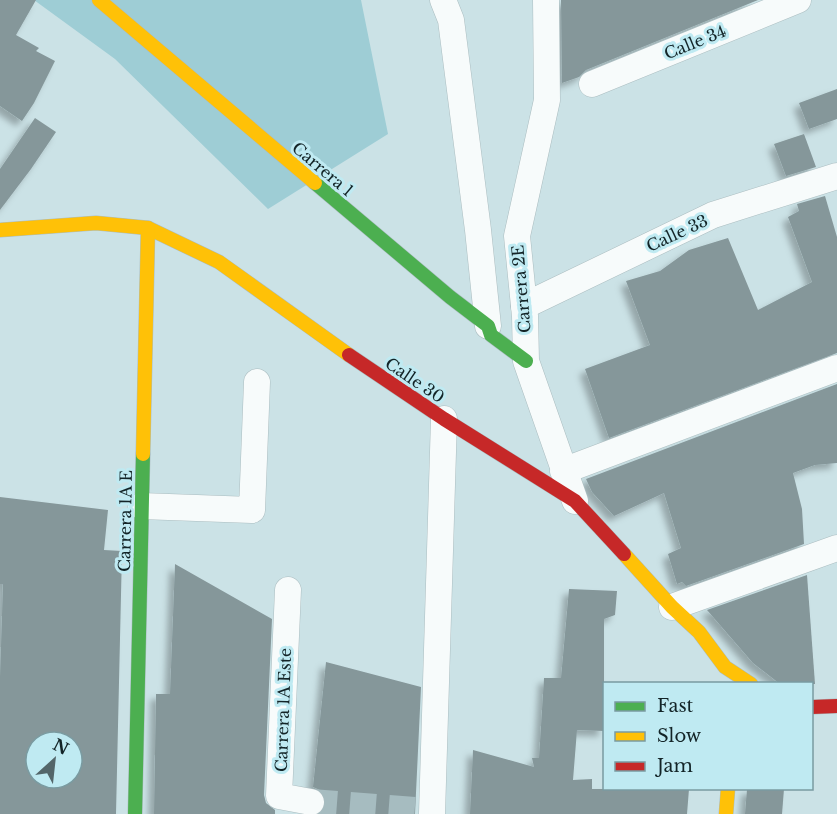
<svg xmlns="http://www.w3.org/2000/svg" width="837" height="814" viewBox="0 0 837 814" font-family="'Libre Baskerville',serif">
<style>
.green{fill:#9ecdd5}
.building{fill:#85979a;fill-rule:evenodd;filter:url(#shadow)}
.lines{fill:none;stroke-linecap:round;stroke-linejoin:round}
.street-tunnel{stroke:#a6bcc0;stroke-width:26;stroke-dasharray:26 13;stroke-linecap:butt}
.street-casing{stroke:#abbdc0;stroke-width:27}
.fast-casing{stroke:#abbdc0;stroke-width:15}
.slow-casing{stroke:#abbdc0;stroke-width:15}
.jam-casing{stroke:#abbdc0;stroke-width:15}
.street{stroke:#f7fbfb;stroke-width:26}
.fast{stroke:#4caf50;stroke-width:14}
.slow{stroke:#ffc107;stroke-width:14}
.jam{stroke:#c62828;stroke-width:14}
.labels{text-anchor:middle;dominant-baseline:central;stroke-width:6;stroke-linejoin:round;paint-order:stroke}
.street-label{font-size:16px;fill:#132427;stroke:#bfeaf2}
</style>
<defs>
<filter id="shadow"><feDropShadow dx="-5.5" dy="5.5" stdDeviation="3" flood-color="#0004"/></filter>
</defs>
<rect width="100%" height="100%" fill="#cbe2e6"/>
<polygon class="green" points="34,0 361,0 388,134 268,209 115,59"/>
<g class="building">
<polygon points="0,0 36,0 16,35 39,48 36,51 55,61 34,103 22,121 0,106"/>
<polygon points="561,0 758,0 586,70 579,77 562,83"/>
<polygon points="837,89 837,119 809,129 799,103"/>
<polygon points="35,118 56,132 31,169 0,210 0,169"/>
<polygon points="804,134 816,167 786,176 774,144"/>
<polygon points="825,196 837,237 837,353 609,438 585,369 650,345 626,281 660,271 689,250 728,238 758,310 812,282 788,217 799,211 797,204"/>
<polygon points="837,384 837,463 815,465 793,473 802,509 804,544 686,586 682,582 677,584 668,554 681,548 664,493 614,516 592,492 586,479"/>
<path d="M0,497L108,510L104,550L122,551L116,814H0V677L3,584H0ZM36,742H72V778H36Z"/>
<polygon points="175,564 272,619 264,795 266,803 275,810 275,814 154,814 156,694 170,694"/>
<polygon points="807,575 815,684 780,684 753,663 707,610"/>
<polygon points="569,589 617,591 615,615 604,619 604,731 577,730 573,780 592,779 592,789 689,789 687,814 470,814 473,750 534,767 532,758 539,758 544,678 561,678"/>
<polygon points="326,662 421,687 415,814 319,814 326,805 325,798 320,790 313,787"/>
<polygon points="747,789 784,789 782,814 745,814"/>
</g>
<g class="lines">
<polyline class="street-tunnel" points="311,802 415,810"/>
<defs>
<g id="street">
<polyline points="443,0 451,20 478,230 488,326"/>
<polyline points="546,0 547,100 517,236 525,316 526,361 575,501"/>
<polyline points="592,84 798,0"/>
<polyline points="524,306 713,215 837,176"/>
<polyline points="563,471 837,368"/>
<polyline points="141,506 252,510 257,382"/>
<polyline points="288,590 279,796 311,802"/>
<polyline points="672,607 837,548"/>
<polyline points="432,814 444,419"/>
</g>
<g id="fast">
<polyline points="315,183 450,297 488,326 491,335 526,361"/>
<polyline points="135,814 143,454"/>
</g>
<g id="slow">
<polyline points="99,0 315,183"/>
<polyline points="0,230 96,223 148,228 219,262 349,355"/>
<polyline points="143,454 148,228"/>
<polyline points="624,554 672,607 699,632 725,667 751,684"/>
<polyline points="726,814 728,788"/>
</g>
<g id="jam">
<polyline points="349,355 444,419 575,501 624,554"/>
<polyline points="812,707 837,706"/>
</g>
</defs>
<use href="#street" class="street-casing"/>
<use href="#fast" class="fast-casing"/>
<use href="#slow" class="slow-casing"/>
<use href="#jam" class="jam-casing"/>
<use href="#street" class="street"/>
<use href="#fast" class="fast"/>
<use href="#slow" class="slow"/>
<use href="#jam" class="jam"/>
</g>
<g class="labels">
<g class="street-label">
<text transform="translate(695 42) rotate(-22)">Calle 34</text>
<text transform="translate(323 169) rotate(40)">Carrera 1</text>
<text transform="translate(677 233) rotate(-25)">Calle 33</text>
<text transform="translate(521 289) rotate(-95)">Carrera 2E</text>
<text transform="translate(415 380) rotate(34)">Calle 30</text>
<text transform="translate(125 521) rotate(-89)">Carrera 1A E</text>
<text transform="translate(283 710) rotate(-88)">Carrera 1A Este</text>
</g>
</g>
<rect x="603" y="682" width="210" height="108" fill="#bfeaf2" stroke="#7a9ba1" stroke-width="1.5"/>
<rect x="615" y="702" width="30" height="9" fill="#4caf50" stroke="#7a9ba1" stroke-width="1.5"/>
<text x="657" y="712" font-size="18" fill="#132427">Fast</text>
<rect x="615" y="732" width="30" height="9" fill="#ffc107" stroke="#7a9ba1" stroke-width="1.5"/>
<text x="657" y="742" font-size="18" fill="#132427">Slow</text>
<rect x="615" y="762" width="30" height="9" fill="#c62828" stroke="#7a9ba1" stroke-width="1.5"/>
<text x="657" y="772" font-size="18" fill="#132427">Jam</text>
<g transform="translate(54 760) rotate(27)"><circle r="28" fill="#bfeaf2" stroke="#7a9ba1" stroke-width="1.5"/>
<path d="M0-4.5L10 22L0 15L-10 22Z" fill="#53666a"/>
<text y="-9" font-size="16" font-weight="bold" text-anchor="middle" fill="#132427">N</text>
</g>
</svg>
